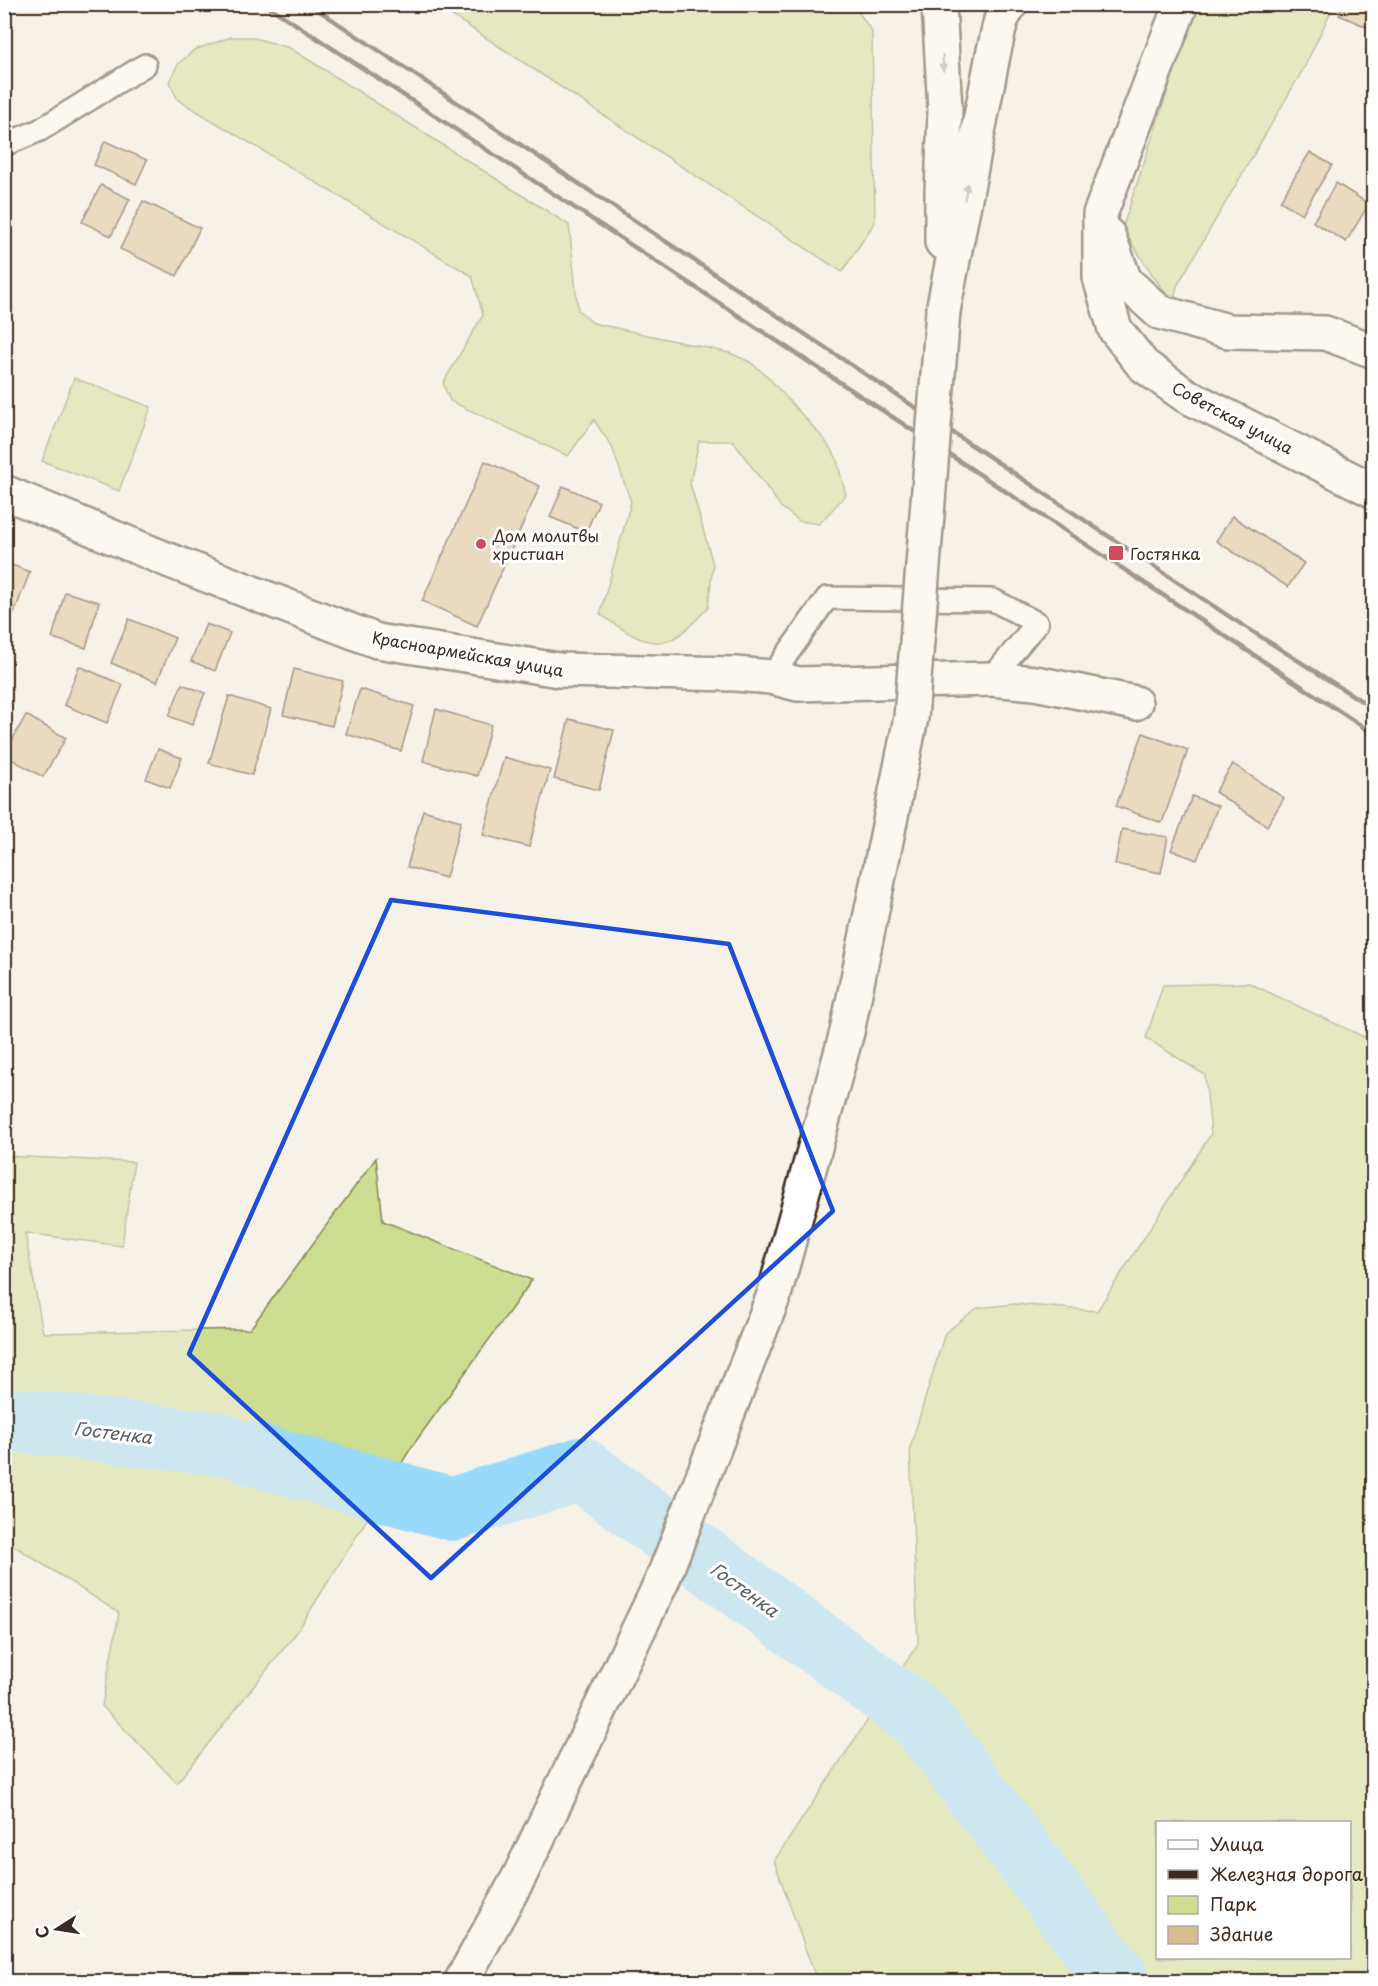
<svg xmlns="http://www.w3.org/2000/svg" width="1378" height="1986" viewBox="0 0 1378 1986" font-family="'Playpen Sans',sans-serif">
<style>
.green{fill:#cdde92;stroke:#848458;stroke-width:1.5;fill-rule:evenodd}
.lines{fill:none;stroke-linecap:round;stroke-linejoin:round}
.river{stroke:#99d9fb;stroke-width:64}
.building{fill:#d9bc8e;stroke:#3b2a1e;stroke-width:1.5}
.lane-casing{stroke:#3b2a1e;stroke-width:26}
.street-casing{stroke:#3b2a1e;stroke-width:38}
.primary-casing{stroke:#3b2a1e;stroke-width:38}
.lane{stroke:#fff;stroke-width:21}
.street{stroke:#fff;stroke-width:33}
.primary{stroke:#fff;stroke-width:33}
.rail{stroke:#3b2a1e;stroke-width:4.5}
.primary-bridge-casing{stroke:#3b2a1e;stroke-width:38;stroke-linecap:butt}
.primary-bridge{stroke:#fff;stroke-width:33}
.oneway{fill:#a79f9a}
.marked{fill:none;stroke:#1d4ed8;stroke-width:4.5;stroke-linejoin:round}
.poi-dot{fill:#d1495b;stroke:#fff;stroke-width:2}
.labels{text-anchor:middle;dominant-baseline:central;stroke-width:6;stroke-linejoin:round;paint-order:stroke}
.street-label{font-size:16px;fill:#3b2a1e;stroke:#fff}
.poi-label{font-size:16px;fill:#3b2a1e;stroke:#fff;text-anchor:start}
.water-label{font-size:18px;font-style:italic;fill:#575f60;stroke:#fff}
</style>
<rect width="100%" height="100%" fill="#f7f2e8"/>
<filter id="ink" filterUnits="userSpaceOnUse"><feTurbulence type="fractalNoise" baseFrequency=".0167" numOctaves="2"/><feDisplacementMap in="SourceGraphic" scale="12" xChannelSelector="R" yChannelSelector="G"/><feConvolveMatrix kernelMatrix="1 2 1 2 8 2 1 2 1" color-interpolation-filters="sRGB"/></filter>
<g filter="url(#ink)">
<g class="green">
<polygon points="436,5 854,5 872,32 875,222 842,272"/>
<polygon points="1196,5 1334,5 1304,68 1177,286 1173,305 1122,229"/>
<path d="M231,37H251L290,48L569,225L578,310L593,323L730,353L750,362L767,376L824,439L836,457L846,495L819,524L799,521L781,507L733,441H699L690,483L713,564L708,608C698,617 688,630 676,637C650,653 622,629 600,614L631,502L612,447L594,420L568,456L450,401L443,383L483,315L472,276L178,100L169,82L178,64L194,50Z"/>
<polygon points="74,378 151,407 119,491 42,461"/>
<path d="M1249,983L1364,1037L1373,1034V1981H817L774,1861L918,1644L910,1448L945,1333L977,1308L1015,1304L1097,1311L1211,1134L1205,1075L1146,1038L1163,985ZM1350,1822V1958H1158V1822Z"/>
<polygon points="5,1156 134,1162 122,1246 25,1233 43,1333 250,1329 376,1158 383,1221 532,1280 411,1448 297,1632 177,1783 102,1706 119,1613 5,1540"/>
</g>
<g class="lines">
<g class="river">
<polyline points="4,1419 221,1444"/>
<polyline points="249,1453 453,1509 581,1469 920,1718 1119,1982"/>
</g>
</g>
<g class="building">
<polygon points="1344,4 1374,4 1374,30 1339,15"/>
<polygon points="105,141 147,160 136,184 94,165"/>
<polygon points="1310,152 1332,165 1302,214 1280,201"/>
<polygon points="1336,183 1369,204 1346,242 1313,222"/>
<polygon points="101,185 130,199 111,236 82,222"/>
<polygon points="143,201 200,228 177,276 120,249"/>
<polygon points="485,461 540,486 477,626 422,601"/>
<polygon points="563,486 599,502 586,532 550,517"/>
<polygon points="1232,516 1304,563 1288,587 1216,541"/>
<polygon points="4,562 30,572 11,621 4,618"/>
<polygon points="65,592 99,602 86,648 52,638"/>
<polygon points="129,619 175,638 157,682 111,663"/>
<polygon points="206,624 230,633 215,671 191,661"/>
<polygon points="79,666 123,685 107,723 64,705"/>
<polygon points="294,669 343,681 332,726 283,715"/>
<polygon points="182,684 205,693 192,725 169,716"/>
<polygon points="360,689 414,706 401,751 346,734"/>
<polygon points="229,696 271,709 252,775 209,763"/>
<polygon points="436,709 491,725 477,776 423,761"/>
<polygon points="26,715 66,738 43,777 4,755"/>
<polygon points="569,719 614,730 599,790 554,779"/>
<polygon points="1143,733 1188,750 1162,823 1116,806"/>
<polygon points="158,749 182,758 170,788 146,779"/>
<polygon points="504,757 550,770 529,847 483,835"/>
<polygon points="1233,764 1284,798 1267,826 1215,792"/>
<polygon points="1192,796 1218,806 1197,860 1171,850"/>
<polygon points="423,810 461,821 446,878 407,867"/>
<polygon points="1122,829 1168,837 1161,873 1115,864"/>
</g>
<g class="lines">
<defs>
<g id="lane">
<polyline points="4,145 40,130 145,65"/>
<polyline points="771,677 827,598 993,600 1037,623 991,679"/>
</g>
<g id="street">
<polyline points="1181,4 1100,214 1100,278 1115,329 1143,365 1185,395 1374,491"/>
<polyline points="1108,235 1125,281 1159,312 1228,331 1325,333 1374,351"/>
<polyline points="4,492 168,560 377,641 559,670 735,674 771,677 798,684 991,679 1035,683 1135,703"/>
</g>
<g id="primary">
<polyline points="939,4 945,110 942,193 942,242"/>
<polyline points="943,311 993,55 1001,20 1010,4"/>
<polyline points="461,1982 519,1877"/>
</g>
</defs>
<use href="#lane" class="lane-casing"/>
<use href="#street" class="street-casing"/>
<use href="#primary" class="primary-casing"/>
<use href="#lane" class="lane"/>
<use href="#street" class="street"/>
<use href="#primary" class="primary"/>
<g class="rail">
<polyline points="265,4 1374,734"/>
<polyline points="309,4 1233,619 1374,709"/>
</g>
<defs>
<polyline id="primary-bridge" points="519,1877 662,1581 774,1295 847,1032 911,718 943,311"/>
</defs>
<use href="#primary-bridge" class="primary-bridge-casing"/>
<use href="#primary-bridge" class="primary-bridge"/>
</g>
<defs><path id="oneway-solid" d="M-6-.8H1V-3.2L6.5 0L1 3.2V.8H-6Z" transform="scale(1.5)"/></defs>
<g class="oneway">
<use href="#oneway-solid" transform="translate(943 63) rotate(87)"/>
<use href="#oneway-solid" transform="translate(966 192) rotate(-79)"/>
</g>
</g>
<path d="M0 0H1378V1986H0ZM391,900L729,944L833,1211L431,1578L189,1354Z" fill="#f7f2e8" fill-opacity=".55" fill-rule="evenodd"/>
<path class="marked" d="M391,900L729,944L833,1211L431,1578L189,1354Z"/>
<g class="poi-dot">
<circle cx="481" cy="544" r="6"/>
<rect x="1108" y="545" width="16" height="16" rx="3"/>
</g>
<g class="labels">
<g class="street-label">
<text transform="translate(1233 417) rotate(28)">Советская улица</text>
<text transform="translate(468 653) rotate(10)">Красноармейская улица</text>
</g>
<g class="poi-label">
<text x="493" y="535">Дом молитвы<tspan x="493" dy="18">христиан</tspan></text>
<text x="1130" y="553">Гостянка</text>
</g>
<g class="water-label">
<text transform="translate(113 1432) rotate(7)">Гостенка</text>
<text transform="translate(745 1589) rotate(36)">Гостенка</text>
</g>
</g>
<rect width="1378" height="1986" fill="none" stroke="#fff" stroke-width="24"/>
<rect x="12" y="12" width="1354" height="1962" fill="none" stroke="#3b2a1e" stroke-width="2" filter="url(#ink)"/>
<rect x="1156" y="1821" width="195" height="138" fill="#ffffff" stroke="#b1aaa5" stroke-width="1.5"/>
<rect x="1168" y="1840" width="30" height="9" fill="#ffffff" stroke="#b1aaa5" stroke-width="1.5"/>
<text x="1210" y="1851" font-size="18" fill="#3b2a1e">Улица</text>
<rect x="1168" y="1870" width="30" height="9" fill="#3b2a1e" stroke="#b1aaa5" stroke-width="1.5"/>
<text x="1210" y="1881" font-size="18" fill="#3b2a1e">Железная дорога</text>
<rect x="1168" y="1896" width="30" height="18" fill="#cdde92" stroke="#b1aaa5" stroke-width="1.5"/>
<text x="1210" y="1911" font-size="18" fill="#3b2a1e">Парк</text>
<rect x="1168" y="1926" width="30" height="18" fill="#d9bc8e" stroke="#b1aaa5" stroke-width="1.5"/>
<text x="1210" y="1941" font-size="18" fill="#3b2a1e">Здание</text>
<g transform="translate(57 1929) rotate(258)" stroke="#ffffff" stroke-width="4.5" paint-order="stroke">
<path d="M0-4.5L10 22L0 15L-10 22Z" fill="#3b2a1e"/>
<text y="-9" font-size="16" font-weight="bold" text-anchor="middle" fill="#3b2a1e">С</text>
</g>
</svg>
